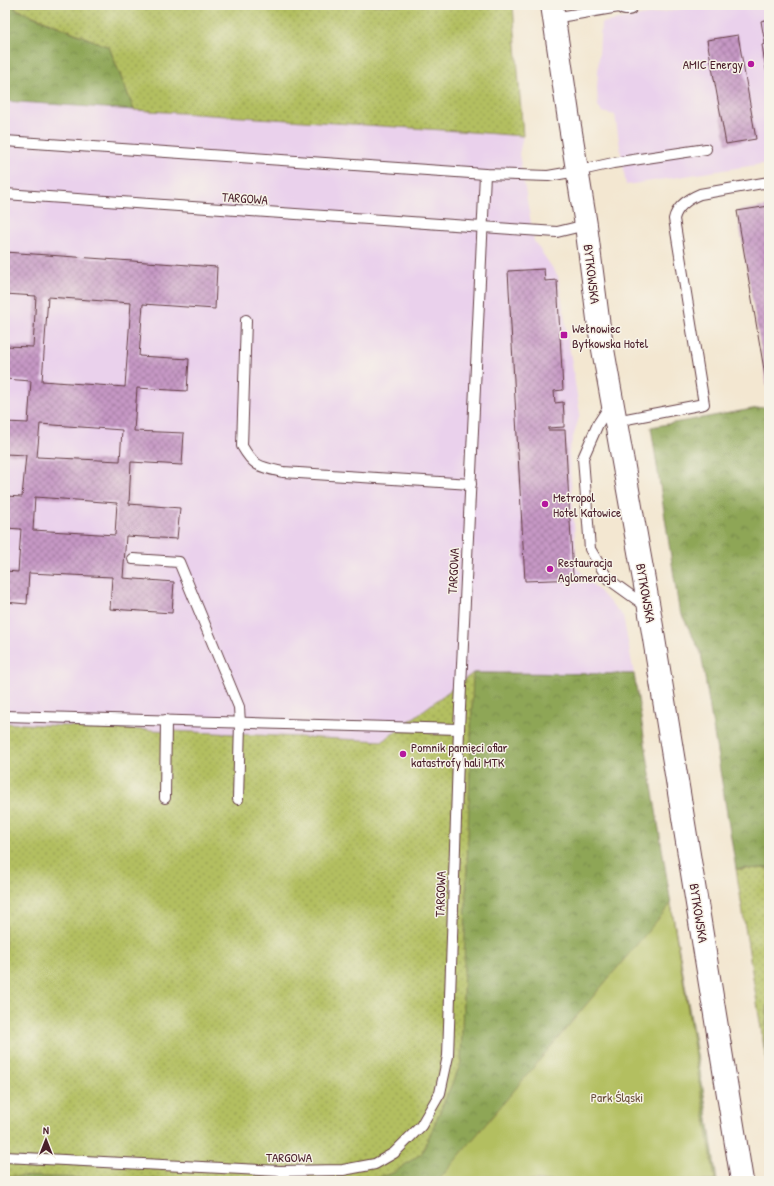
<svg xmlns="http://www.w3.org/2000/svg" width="774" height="1186" viewBox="0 0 774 1186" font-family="'Patrick Hand',sans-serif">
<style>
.built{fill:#ead1ec}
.grass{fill:url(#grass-dots);stroke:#7e6f46}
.forest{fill:url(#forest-crowns);stroke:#6c6241}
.green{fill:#b3bf61;stroke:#7e6f46}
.building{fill:url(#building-cross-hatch);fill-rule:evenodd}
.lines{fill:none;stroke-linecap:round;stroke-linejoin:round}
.service-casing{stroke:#633d44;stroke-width:12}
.minor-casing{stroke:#633d44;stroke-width:22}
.tertiary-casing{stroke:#633d44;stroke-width:24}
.service{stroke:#fff;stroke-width:10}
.minor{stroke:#fff;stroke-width:20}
.tertiary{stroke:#fff;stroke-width:22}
.poi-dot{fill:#b5179e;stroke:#f7f3e8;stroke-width:1.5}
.labels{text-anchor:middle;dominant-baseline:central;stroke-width:3;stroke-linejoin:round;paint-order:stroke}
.poi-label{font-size:13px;fill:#4a1f2b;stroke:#f7f3e8;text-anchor:start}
.street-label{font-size:13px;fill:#4a1f2b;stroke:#f7f3e8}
.park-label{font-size:13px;fill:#6a4f3b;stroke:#f7f3e8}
</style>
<defs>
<pattern id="grass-dots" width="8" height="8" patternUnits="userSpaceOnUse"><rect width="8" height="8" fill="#b3bf61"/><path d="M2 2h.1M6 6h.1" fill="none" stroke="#949b50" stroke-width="1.8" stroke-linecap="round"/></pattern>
<pattern id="forest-crowns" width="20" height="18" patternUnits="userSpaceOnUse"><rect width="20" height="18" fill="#8ea657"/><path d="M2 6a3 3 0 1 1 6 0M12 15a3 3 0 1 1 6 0" fill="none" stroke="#768748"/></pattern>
<pattern id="building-cross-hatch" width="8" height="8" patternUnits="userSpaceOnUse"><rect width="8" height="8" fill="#c698c5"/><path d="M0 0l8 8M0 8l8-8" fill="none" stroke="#a37ba0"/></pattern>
</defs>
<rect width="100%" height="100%" fill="#f7f3e8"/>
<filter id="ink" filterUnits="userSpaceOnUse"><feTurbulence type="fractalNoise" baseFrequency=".025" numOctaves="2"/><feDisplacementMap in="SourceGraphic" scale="8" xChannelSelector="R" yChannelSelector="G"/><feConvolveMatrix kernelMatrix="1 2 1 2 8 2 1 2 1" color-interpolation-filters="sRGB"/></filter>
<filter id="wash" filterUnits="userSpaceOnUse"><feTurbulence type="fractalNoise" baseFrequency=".012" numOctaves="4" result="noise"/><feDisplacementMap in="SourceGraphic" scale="16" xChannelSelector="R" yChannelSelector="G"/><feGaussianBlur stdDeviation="0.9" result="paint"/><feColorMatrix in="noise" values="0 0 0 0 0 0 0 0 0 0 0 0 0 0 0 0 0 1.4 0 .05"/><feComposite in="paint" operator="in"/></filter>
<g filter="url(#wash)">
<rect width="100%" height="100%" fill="#f3e7d1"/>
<g class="built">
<polygon points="703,5 769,5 769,163 626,185 615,115 602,112 598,106 597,88 601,23"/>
<polygon points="5,101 458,131 523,136 519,154 534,241 558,276 580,414 569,451 577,568 623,616 634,674 473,673 383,741 5,723"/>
</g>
<g class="grass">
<polygon points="15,5 513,5 523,136 458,131 134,110 109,47 14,8"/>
<polygon points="473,673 634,674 438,1181 5,1181 5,723 383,741"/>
<polygon points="769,868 769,989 764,1048 769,1048 769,1080 736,869"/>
</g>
<g class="forest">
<polygon points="5,5 15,5 15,9 109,47 134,110 5,101"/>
<polygon points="769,406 769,868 736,869 701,653 679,609 651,427"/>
<polygon points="473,673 634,674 671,904 707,1112 717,1181 366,1181 393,1173 422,1153 461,1063"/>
<polygon points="769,989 769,1048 764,1048"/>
<polygon points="5,1176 229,1181 5,1181"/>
</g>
<polygon class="green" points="671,904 715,1181 438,1181"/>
<g id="blocks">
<g class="building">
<polygon points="769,19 769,81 768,81 762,45 765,44 761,21"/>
<polygon points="738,35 756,139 726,144 707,40"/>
<polygon points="769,206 769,393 768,393 737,211"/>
<path d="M5,252L217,267L215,309L143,304L139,356L189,359L187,391L137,388L134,431L184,433L182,465L131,462L129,504L180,508L177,539L126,536L123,578L174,582L172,613L110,609L112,577L29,573L27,604L5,602V571L18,572L21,529L5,528V496L22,497L26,455L5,454V422L28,423L31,381L5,379V346L33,347L36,296L5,294ZM48,297L131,303L125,387L42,381ZM40,424L122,430L120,461L37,457ZM35,497L117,503L115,535L33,530Z"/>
<polygon points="544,269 545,281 557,280 563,390 554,391 555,403 563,402 564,415 564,427 548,428 548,430 565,430 573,576 579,576 579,579 525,581 508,271"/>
</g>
</g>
</g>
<g filter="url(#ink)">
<use href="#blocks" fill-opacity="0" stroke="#633d44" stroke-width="1"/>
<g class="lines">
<defs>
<g id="service">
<polyline points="553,18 625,6"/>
<polyline points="5,141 485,174 548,176 577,171 613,163 706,149"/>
<polyline points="5,194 526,230 557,232 586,225"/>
<path d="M246,320L242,446C254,467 260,467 283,472L471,484"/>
<polyline points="611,404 598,424 583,458 590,549 608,579 647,607"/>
<path d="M616,421L704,404L674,219C677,206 688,199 700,194L769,182"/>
<polyline points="133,559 179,562 239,707 240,723 238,799"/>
<polyline points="5,716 459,729"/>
<polyline points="165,798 166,720"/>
<polyline points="5,1157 280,1171 343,1170 375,1164 394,1153 421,1126 440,1093 448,1056 459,729 485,174"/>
</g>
<polyline id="minor" points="625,5 628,5"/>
<polyline id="tertiary" points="552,5 569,120 586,225 599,327 649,608 742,1181"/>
</defs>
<use href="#service" class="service-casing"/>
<use href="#minor" class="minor-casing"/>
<use href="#tertiary" class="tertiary-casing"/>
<use href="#service" class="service"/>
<use href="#minor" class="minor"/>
<use href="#tertiary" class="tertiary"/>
</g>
</g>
<g class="poi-dot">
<circle cx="751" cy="64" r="4"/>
<rect x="560" y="331" width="8" height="8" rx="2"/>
<circle cx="545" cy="504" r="4"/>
<circle cx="550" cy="569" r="4"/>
<circle cx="403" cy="754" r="4"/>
</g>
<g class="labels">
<g class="poi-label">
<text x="743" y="64" text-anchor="end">AMIC Energy</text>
<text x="572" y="328">Wełnowiec<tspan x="572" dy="15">Bytkowska Hotel</tspan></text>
<text x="553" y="497">Metropol<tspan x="553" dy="15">Hotel Katowice</tspan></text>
<text x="558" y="562">Restauracja<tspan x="558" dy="15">Aglomeracja</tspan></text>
<text x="411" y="747">Pomnik pamięci ofiar<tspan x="411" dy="15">katastrofy hali MTK</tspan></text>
</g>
<g class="street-label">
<text transform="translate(245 198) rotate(4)">TARGOWA</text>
<text transform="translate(592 274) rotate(83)">BYTKOWSKA</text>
<text transform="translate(453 571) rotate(-87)">TARGOWA</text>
<text transform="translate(646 593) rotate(80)">BYTKOWSKA</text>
<text transform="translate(440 894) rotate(-88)">TARGOWA</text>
<text transform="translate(699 913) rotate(81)">BYTKOWSKA</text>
<text x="289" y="1157">TARGOWA</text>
</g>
<g class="park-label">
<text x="617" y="1097">Park Śląski</text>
</g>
</g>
<rect width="774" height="1186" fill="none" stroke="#f7f3e8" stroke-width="20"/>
<g transform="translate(46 1140)" stroke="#f7f3e8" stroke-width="3" paint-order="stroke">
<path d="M0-3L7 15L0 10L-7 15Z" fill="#4a1f2b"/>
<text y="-6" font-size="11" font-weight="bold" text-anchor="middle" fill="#4a1f2b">N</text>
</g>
</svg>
